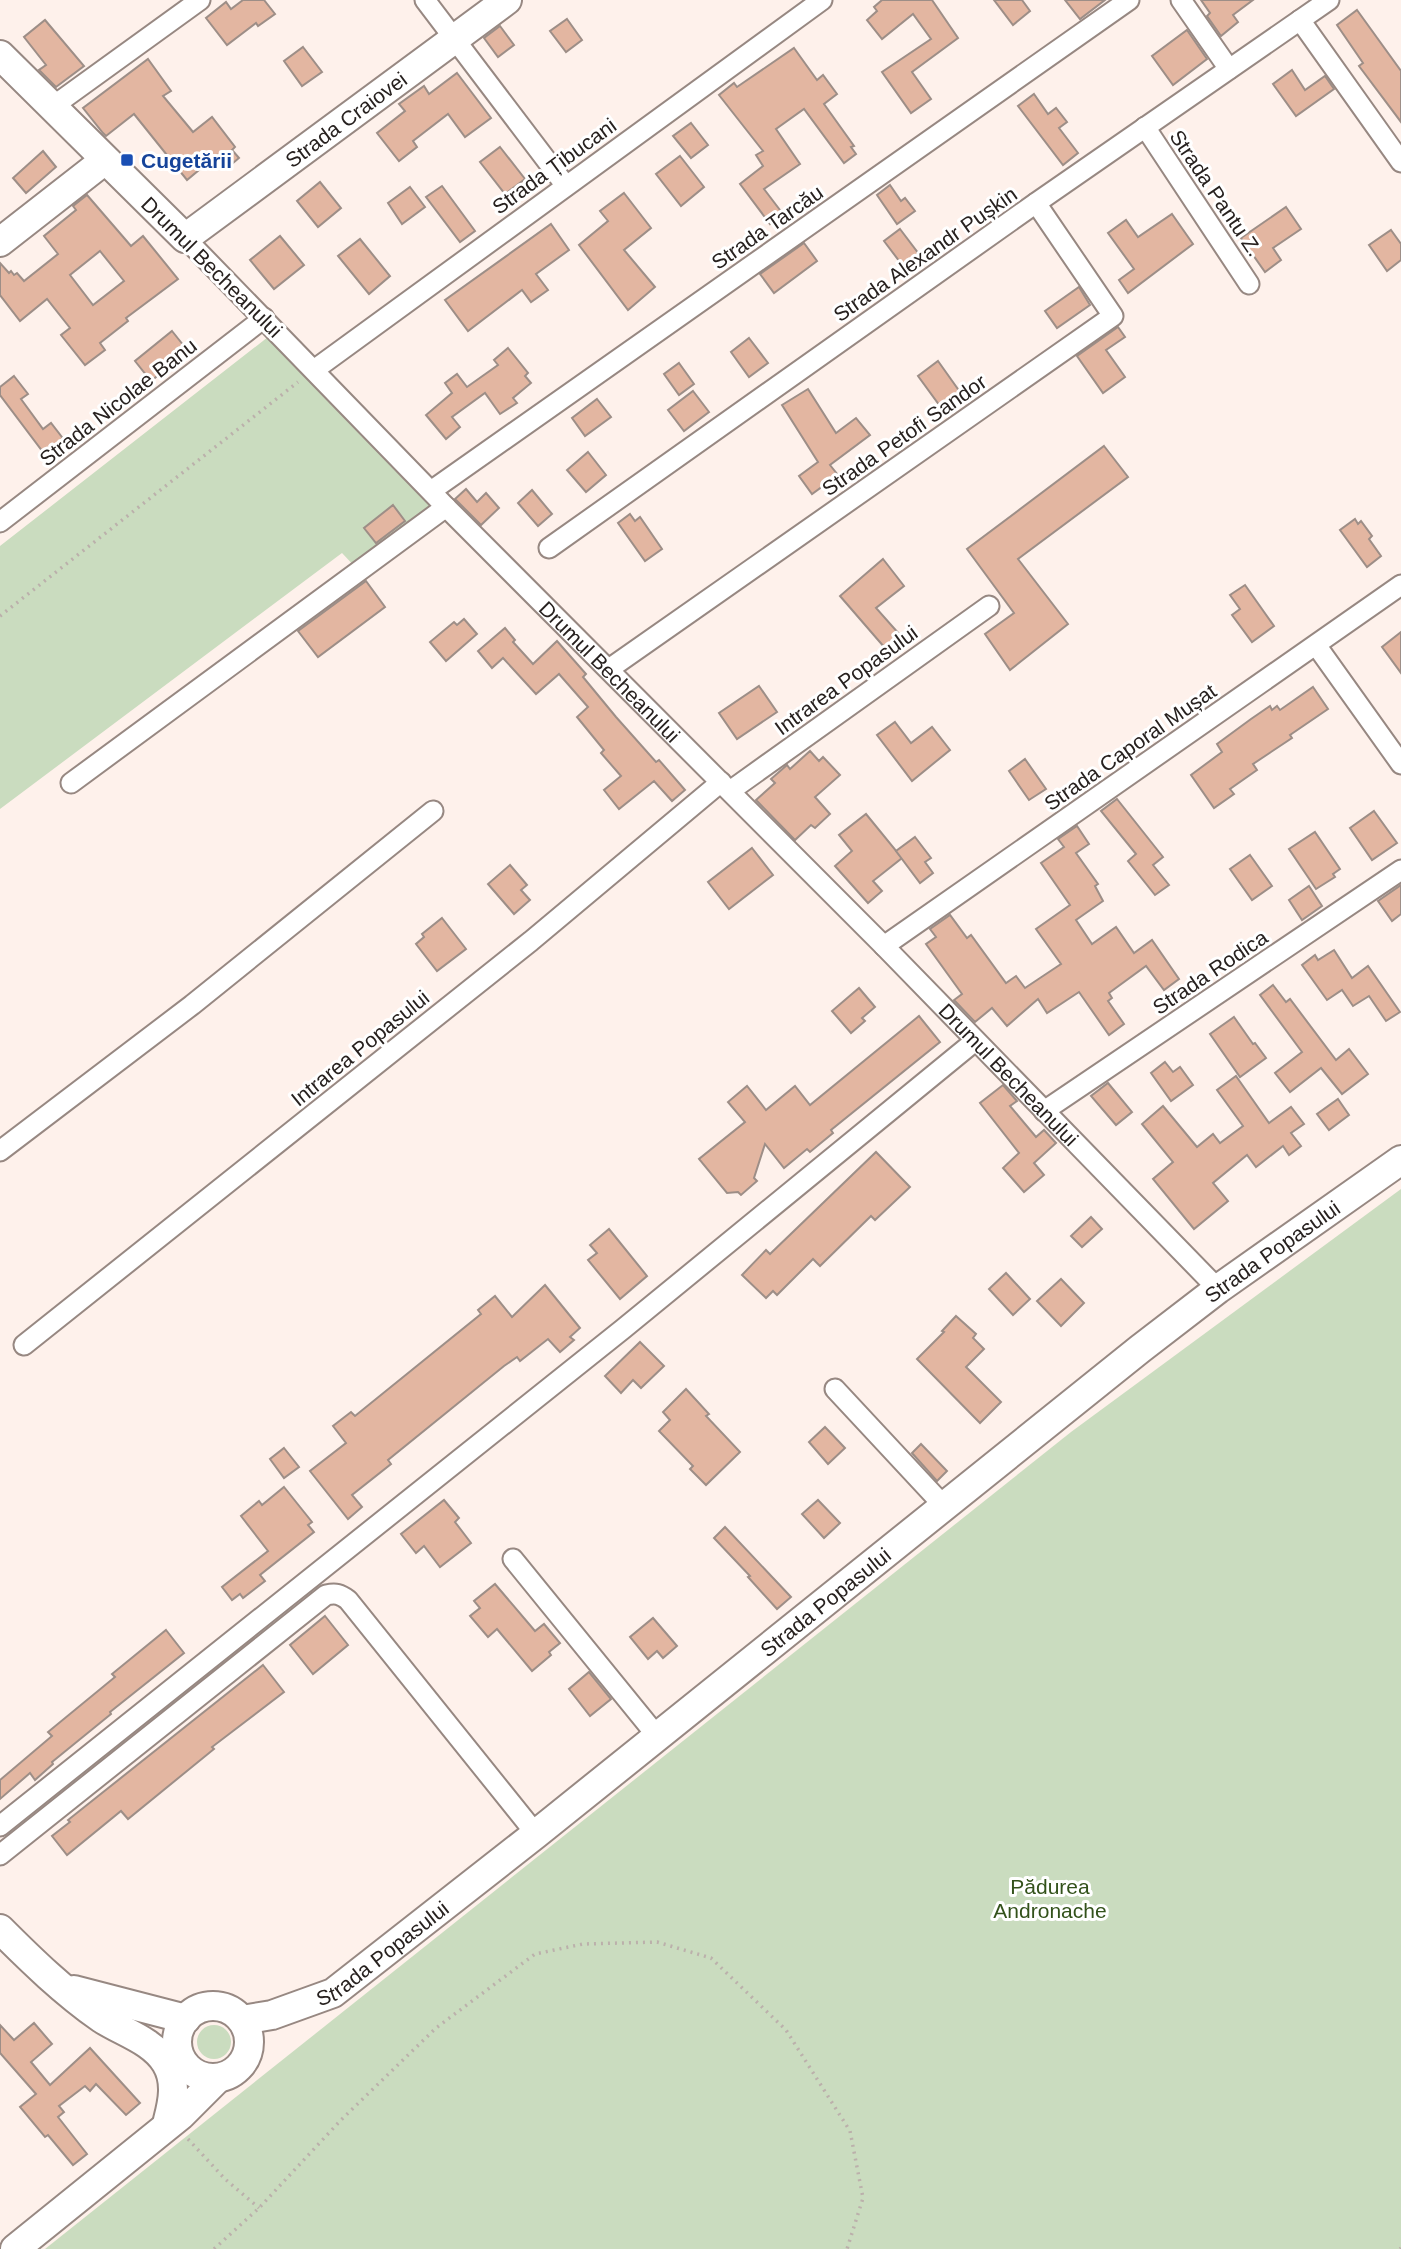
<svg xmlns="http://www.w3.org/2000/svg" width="1401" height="2249" viewBox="0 0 1401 2249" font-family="Arial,sans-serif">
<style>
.green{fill:#cadcbf}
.building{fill:#e3b6a1;stroke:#9d8e87;stroke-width:2;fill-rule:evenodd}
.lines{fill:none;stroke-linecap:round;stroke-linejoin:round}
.street-casing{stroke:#978882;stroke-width:23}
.secondary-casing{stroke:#978882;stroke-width:32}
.path{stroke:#bbb0ab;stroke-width:3.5;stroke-dasharray:2 5;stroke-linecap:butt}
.street{stroke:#fff;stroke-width:19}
.secondary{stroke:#fff;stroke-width:28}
.transit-dot{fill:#1a4fb4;stroke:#fff;stroke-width:2.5}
.labels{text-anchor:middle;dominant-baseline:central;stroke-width:6;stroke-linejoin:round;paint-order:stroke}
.street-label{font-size:21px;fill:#27211f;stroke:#fff}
.transit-label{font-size:21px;font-weight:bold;fill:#164399;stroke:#fff;text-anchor:start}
.park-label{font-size:21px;fill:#33521b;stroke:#fff}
</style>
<rect width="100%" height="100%" fill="#fef1eb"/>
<g class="green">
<polygon points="268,337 443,508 358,570 342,553 0,809 0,546"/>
<polygon points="1401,1189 1401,2249 45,2249 1071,1432"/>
<circle cx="214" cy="2042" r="17"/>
</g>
<g class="building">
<polygon points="243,0 264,0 275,14 258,26 256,23 227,45 206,18 226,2 231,9"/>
<polygon points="882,0 932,0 958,38 912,72 931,99 911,113 882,72 931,39 913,14 882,39 867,20 877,11 874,7"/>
<polygon points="994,0 1022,0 1030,11 1013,25"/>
<polygon points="1065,0 1105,0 1080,19"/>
<polygon points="1201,0 1253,0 1233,15 1238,22 1221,36 1207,16 1210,13"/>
<polygon points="1357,10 1401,71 1401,122 1359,66 1363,63 1337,25"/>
<polygon points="567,19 582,40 566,52 550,31"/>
<polygon points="45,20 84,66 56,87 39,70 46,65 24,37"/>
<polygon points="500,26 514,45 498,57 484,38"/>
<polygon points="1187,30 1207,59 1173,85 1152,56"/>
<polygon points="303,47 322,72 302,86 284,61"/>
<polygon points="794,48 817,80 823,75 837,94 824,104 854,146 851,147 856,154 844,163 804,109 776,129 800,164 764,189 783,214 770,224 740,184 763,166 756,155 763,151 719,95 734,83 737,87"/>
<polygon points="148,59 171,91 163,96 193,132 212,117 235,147 232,150 239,158 227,168 217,155 187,180 134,114 106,136 103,133 83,108"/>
<polygon points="1292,70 1305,90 1325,76 1334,89 1296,116 1273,84"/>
<polygon points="457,73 491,118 465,137 448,114 413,141 417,147 399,161 377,133 405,111 399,104 424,86 429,94"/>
<polygon points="1034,94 1048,114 1056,108 1067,122 1059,128 1078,153 1063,165 1018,106"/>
<polygon points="691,123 708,145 691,158 673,136"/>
<polygon points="500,147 525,179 505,194 480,162"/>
<polygon points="43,151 56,167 26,193 13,178"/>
<polygon points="680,156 704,187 681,206 656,174"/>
<polygon points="320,182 341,208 318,227 297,201"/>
<polygon points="890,185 901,201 905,198 915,211 897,224 877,195"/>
<polygon points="442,186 475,231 460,242 426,197"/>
<polygon points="410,187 425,207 402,224 388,203"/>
<polygon points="624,193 651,228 624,250 655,287 628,310 579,245 608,221 600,211"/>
<path d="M87,195L131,246L143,236L178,279L126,318L128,321L100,343L105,350L85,365L61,335L70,328L47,299L20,321L0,295V263L9,273L11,271L14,275L17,273L24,281L58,254L44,236L76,210L73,206ZM100,251L124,281L93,305L70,275Z"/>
<polygon points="1286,207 1301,229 1273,248 1281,260 1265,272 1241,238"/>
<polygon points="1172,214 1193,244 1128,293 1119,280 1134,269 1108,233 1126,220 1138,237"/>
<polygon points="551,224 569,250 536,274 548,290 531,302 522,290 468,331 445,300"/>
<polygon points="900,229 925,262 909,274 884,241"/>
<polygon points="1391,230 1401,244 1401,260 1387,271 1369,245"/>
<polygon points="280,236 304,265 274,289 250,260"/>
<polygon points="360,239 390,276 369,294 338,256"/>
<polygon points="804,243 817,261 774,293 760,274"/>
<polygon points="1079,287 1090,305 1057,328 1045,311"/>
<polygon points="1118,327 1125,337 1106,350 1125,377 1103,393 1077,356"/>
<polygon points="172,331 188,351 151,381 135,361"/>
<polygon points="749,338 768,363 749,377 731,352"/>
<polygon points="508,348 528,373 525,376 531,383 513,398 517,403 500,414 485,393 452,417 460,427 446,439 426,415 452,393 445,383 457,374 467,387 498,365 494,360"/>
<polygon points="938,361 960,392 940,406 918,376"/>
<polygon points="679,363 694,384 679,395 664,374"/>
<polygon points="14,376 28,394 21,399 43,429 51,423 65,441 46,456 0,395 0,387"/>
<polygon points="808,389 836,433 856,418 870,435 830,465 838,475 812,494 799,476 818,462 782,405"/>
<polygon points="693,391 709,412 684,431 668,410"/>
<polygon points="597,399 611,417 585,436 572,418"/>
<polygon points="1104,446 1128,477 1018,559 1068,624 1010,670 985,634 1014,613 967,549"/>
<polygon points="588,452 606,475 586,492 567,470"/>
<polygon points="466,489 477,502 486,493 499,508 481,525 455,499"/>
<polygon points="532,490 552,514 538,526 518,503"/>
<polygon points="393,505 405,521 376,543 364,528"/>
<polygon points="630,514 635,521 640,517 662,549 645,561 618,523"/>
<polygon points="1355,519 1358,524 1361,521 1372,536 1369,539 1381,556 1367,567 1340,530"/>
<polygon points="883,559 904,586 876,608 900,635 885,648 840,596"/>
<polygon points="366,581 385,607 318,657 298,631"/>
<polygon points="1245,585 1274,626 1252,642 1232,615 1240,609 1230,595"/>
<polygon points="464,619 477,634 446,661 430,642 454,622 457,625"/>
<polygon points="505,628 515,640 513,642 533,664 557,641 586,674 583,677 616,717 656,762 659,760 685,790 672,801 654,781 619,809 604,790 621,776 601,753 604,750 577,717 588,707 559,674 536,694 503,658 492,668 478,651"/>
<polygon points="1401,632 1401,673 1382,647"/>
<polygon points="759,686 777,712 737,739 719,713"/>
<polygon points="1313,687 1328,709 1290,735 1292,738 1253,764 1257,770 1230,789 1234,794 1214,808 1191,775 1222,752 1217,744 1251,719 1270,706 1272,710 1277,706 1280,710"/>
<polygon points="895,722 911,743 932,727 950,750 912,781 877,735"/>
<polygon points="810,751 819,761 823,757 840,775 815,797 830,814 815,828 811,825 795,840 756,800 775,783 771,779 787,765 790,769"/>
<polygon points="1025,759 1046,789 1029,800 1009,771"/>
<polygon points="1117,799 1163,857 1153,865 1169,885 1155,895 1128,861 1136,854 1101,811"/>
<polygon points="1374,811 1397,843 1372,860 1350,828"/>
<polygon points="866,814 902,858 873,881 882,891 868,903 835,866 852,851 839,835"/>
<polygon points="1077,826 1089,844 1076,853 1098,884 1095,886 1103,901 1076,920 1092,944 1116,927 1134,953 1152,940 1179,979 1164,990 1146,966 1109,993 1112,998 1108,1001 1124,1024 1109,1035 1079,992 1047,1013 1038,999 1007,1026 992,1008 975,1022 954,1000 962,994 926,944 936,937 930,929 950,915 967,938 971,935 1006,983 1016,976 1025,988 1061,964 1036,929 1070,905 1041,863 1064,847 1058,839"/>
<polygon points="1315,832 1340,869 1333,874 1335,877 1316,889 1289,849"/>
<polygon points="915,837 931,858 925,862 933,873 920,883 896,851"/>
<polygon points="752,848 773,875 729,909 708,882"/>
<polygon points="1250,855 1272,886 1252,900 1230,869"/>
<polygon points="510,865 527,885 521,890 530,900 514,914 488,884"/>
<polygon points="1401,885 1401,914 1392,921 1378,901"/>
<polygon points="1309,886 1322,906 1302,920 1289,900"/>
<polygon points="442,918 466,949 437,971 416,944 424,937 422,934"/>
<polygon points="1334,950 1352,978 1368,966 1400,1012 1386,1021 1369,996 1353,1006 1342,990 1327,1000 1302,965 1315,955 1318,960"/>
<polygon points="1273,985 1286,1002 1290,999 1336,1060 1349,1049 1368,1074 1342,1094 1321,1068 1290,1092 1275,1073 1302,1052 1260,995"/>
<polygon points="859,988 875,1007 862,1018 865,1021 851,1033 832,1011"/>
<polygon points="919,1016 940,1042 831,1130 833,1133 810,1152 807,1149 784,1168 765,1144 754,1178 757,1181 741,1195 738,1192 727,1193 699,1159 745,1122 728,1102 747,1086 766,1110 795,1086 810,1105"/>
<polygon points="1234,1017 1253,1044 1255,1043 1266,1058 1240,1077 1210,1034"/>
<polygon points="1165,1062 1173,1072 1180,1067 1193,1085 1171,1101 1151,1073"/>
<polygon points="1236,1076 1269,1123 1291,1107 1304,1124 1291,1133 1301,1146 1289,1155 1283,1146 1256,1167 1247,1155 1213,1183 1228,1201 1194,1229 1153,1179 1173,1162 1142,1124 1163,1106 1197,1147 1213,1134 1220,1143 1243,1126 1217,1090"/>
<polygon points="1108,1083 1132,1112 1116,1125 1091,1096"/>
<polygon points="1003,1085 1017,1101 1010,1106 1036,1137 1044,1130 1056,1143 1034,1163 1044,1175 1024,1192 1003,1168 1019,1153 980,1103"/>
<polygon points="1338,1099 1349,1115 1329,1130 1317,1114"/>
<polygon points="876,1152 910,1187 875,1220 871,1216 820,1266 813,1259 777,1295 773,1291 766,1298 742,1275 766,1250 770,1254"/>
<polygon points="1091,1217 1102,1229 1082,1247 1071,1236"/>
<polygon points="609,1229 647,1276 620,1299 588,1260 597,1253 590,1245"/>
<polygon points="1006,1273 1030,1299 1013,1315 989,1289"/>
<polygon points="1061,1279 1084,1303 1061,1326 1037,1301"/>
<polygon points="545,1285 580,1328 570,1337 574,1340 560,1352 548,1339 520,1361 517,1357 504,1366 388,1460 391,1464 352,1495 362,1507 348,1519 310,1471 346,1443 333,1426 351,1412 355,1416 481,1314 478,1310 495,1296 512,1317"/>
<polygon points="956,1316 976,1334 973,1338 984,1349 966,1367 1001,1402 980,1423 917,1359 944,1332 942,1331"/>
<polygon points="640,1342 664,1366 641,1388 633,1380 621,1393 605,1376"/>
<polygon points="686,1389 709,1414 706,1416 740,1452 706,1485 690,1469 693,1466 659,1431 670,1420 663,1412"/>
<polygon points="825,1427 845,1448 828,1464 809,1442"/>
<polygon points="921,1444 947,1471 937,1481 912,1453"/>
<polygon points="284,1448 299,1467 284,1478 270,1459"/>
<polygon points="284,1487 312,1522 308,1525 314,1532 260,1575 265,1581 243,1598 240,1594 232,1600 222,1587 268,1551 241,1516 259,1501 262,1505"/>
<polygon points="444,1500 459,1518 455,1522 471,1543 440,1567 424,1546 416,1553 401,1534"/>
<polygon points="818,1500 840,1523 824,1538 802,1514"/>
<polygon points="725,1527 791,1597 777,1609 748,1577 750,1576 714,1538"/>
<polygon points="495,1584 535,1631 544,1624 560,1643 549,1652 551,1655 532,1671 497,1629 488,1637 470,1616 480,1608 474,1601"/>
<polygon points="325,1616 348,1645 313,1674 290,1645"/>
<polygon points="653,1618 677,1646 663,1658 657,1651 648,1659 630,1637"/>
<polygon points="166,1630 184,1653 110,1712 111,1714 52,1762 53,1764 35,1780 30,1773 0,1799 0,1780 52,1736 48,1732 115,1677 112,1674"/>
<polygon points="263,1665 284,1692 212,1747 214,1749 128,1819 121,1811 67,1855 52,1836 70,1822 68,1820"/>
<polygon points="589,1672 611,1699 590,1716 569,1689"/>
<polygon points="34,2023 52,2044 31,2062 50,2085 90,2048 140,2103 126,2115 96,2084 90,2091 85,2086 59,2106 64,2112 58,2117 87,2154 73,2165 48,2135 45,2137 20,2107 36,2094 0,2053 0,2025 14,2040"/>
</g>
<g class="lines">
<defs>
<g id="street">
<polyline points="425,0 566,186"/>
<polyline points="1181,0 1229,69"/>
<polyline points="1300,20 1401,162"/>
<polyline points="52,107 200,0"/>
<polyline points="1145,127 1249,284"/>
<path id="s1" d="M185,238L446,507L884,946L1218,1289"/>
<polyline points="314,370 822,0"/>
<polyline points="431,491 1129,0"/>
<polyline points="0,522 264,318"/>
<polyline points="549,548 1036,203 1329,0"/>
<polyline points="1316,645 1401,764"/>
<polyline points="609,669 1113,316 1036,203"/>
<polyline points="71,783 446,507"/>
<polyline points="730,791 989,606"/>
<polyline points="884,946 1401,585"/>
<polyline points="1044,1111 1401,870"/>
<polyline points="0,1151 192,1005 433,811"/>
<polyline points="24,1345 531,941 721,782"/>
<polyline points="835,1389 943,1505"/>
<polyline points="513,1559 657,1736"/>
<polyline points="0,1826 623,1329 975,1041"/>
<path d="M0,1855L326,1595C336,1593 340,1594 348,1600L536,1834"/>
</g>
<g id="secondary">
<path id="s2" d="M0,55L185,238L507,0"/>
<polyline points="0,242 105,160"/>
<path d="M0,1929C32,1961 64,1992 101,2018C122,2032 152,2040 166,2063C177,2081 173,2101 168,2120"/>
<polyline points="74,1990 186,2019"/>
<circle cx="213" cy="2042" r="36"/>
<path id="s3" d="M242,2020L272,2015L333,1993L536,1834L1140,1349L1218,1289L1401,1160"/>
<polyline points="15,2249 181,2115 218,2078"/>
</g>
</defs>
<use href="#street" class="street-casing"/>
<use href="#secondary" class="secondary-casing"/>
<g class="path">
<polyline points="0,616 298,382"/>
<polyline points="188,2139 225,2179 259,2208"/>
<polyline points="214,2249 259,2208 341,2120 436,2028 535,1954 583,1944 657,1942 711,1958 786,2030 850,2131 863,2198 847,2249"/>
<polyline points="1400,2249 1401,2248"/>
</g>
<use href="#street" class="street"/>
<use href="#secondary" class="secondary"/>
</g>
<rect class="transit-dot" x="120" y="153" width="14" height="14" rx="3.5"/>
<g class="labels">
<g class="street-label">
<text stroke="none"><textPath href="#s2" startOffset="460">Strada Craiovei</textPath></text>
<text transform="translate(554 166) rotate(-36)">Strada Țibucani</text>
<text transform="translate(1216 193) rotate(56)">Strada Pantu Z.</text>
<text transform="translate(767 227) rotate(-35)">Strada Tarcău</text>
<text transform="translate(925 254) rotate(-35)">Strada Alexandr Pușkin</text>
<text transform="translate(212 267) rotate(45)">Drumul Becheanului</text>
<text transform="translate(118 402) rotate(-38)">Strada Nicolae Banu</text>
<text transform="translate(904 435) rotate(-35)">Strada Petofi Sandor</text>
<text stroke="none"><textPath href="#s1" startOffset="607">Drumul Becheanului</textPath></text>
<text transform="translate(846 680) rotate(-36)">Intrarea Popasului</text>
<text transform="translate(1130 747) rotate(-35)">Strada Caporal Mușat</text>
<text transform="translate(1210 972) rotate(-34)">Strada Rodica</text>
<text transform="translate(360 1048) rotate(-39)">Intrarea Popasului</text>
<text stroke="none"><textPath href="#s1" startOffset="1174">Drumul Becheanului</textPath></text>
<text stroke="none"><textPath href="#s3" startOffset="1292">Strada Popasului</textPath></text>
<text stroke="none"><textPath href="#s3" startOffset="724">Strada Popasului</textPath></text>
<text stroke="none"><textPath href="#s3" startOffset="158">Strada Popasului</textPath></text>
</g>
<g class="transit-label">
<text x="141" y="160">Cugetării</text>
</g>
<g class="park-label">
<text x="1050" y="1886">Pădurea<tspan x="1050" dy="24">Andronache</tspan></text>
</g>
</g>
</svg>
